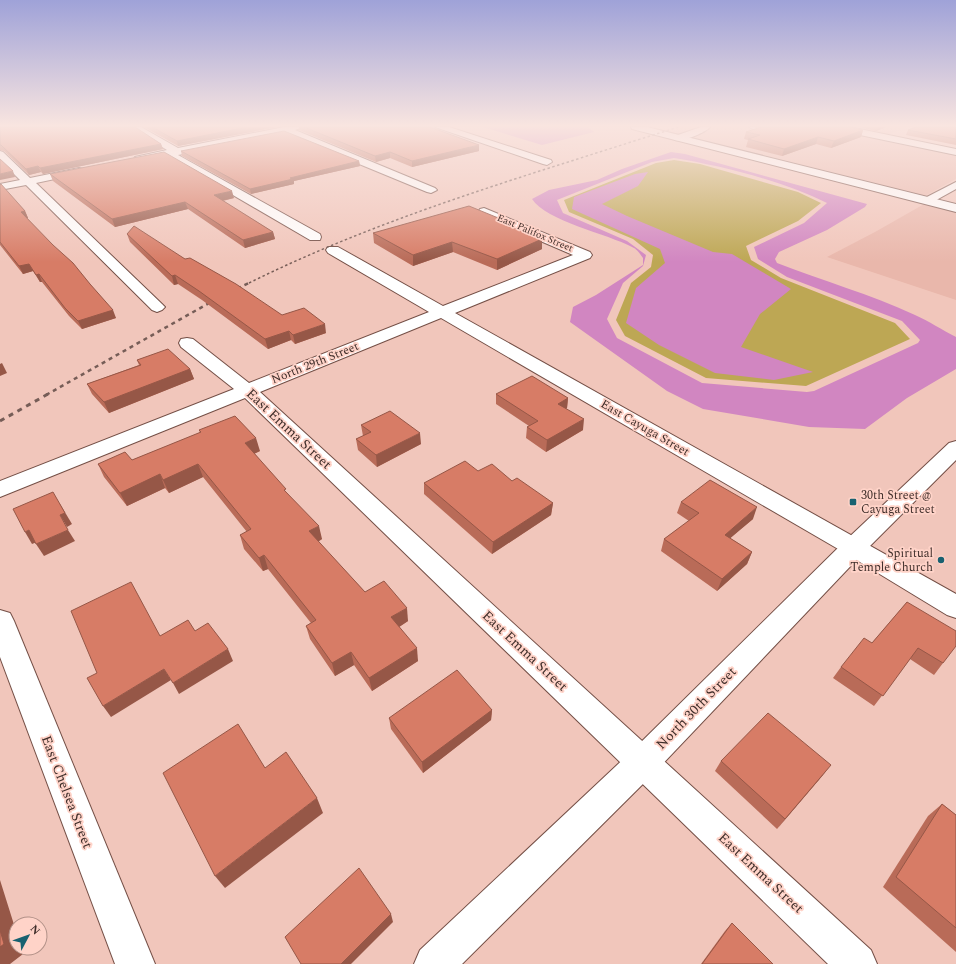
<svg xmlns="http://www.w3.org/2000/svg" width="956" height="964" viewBox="0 0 956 964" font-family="Spectral,serif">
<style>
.built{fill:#e9b7ab}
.green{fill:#bda754}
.water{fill:#d186c1;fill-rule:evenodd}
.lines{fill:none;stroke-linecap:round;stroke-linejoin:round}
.service-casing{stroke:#744f46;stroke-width:2}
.minor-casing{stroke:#744f46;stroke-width:2}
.tertiary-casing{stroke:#744f46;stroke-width:2}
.service{fill:#fff;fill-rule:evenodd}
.minor{fill:#fff;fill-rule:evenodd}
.tertiary{fill:#fff;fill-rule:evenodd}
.rail-far2{stroke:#765d57;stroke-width:1.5;stroke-dasharray:2.5 2.5;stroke-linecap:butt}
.rail-far1{stroke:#765d57;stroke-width:2.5;stroke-dasharray:4 4;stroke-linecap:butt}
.rail{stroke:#765d57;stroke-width:3;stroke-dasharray:5 5;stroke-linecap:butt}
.wall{fill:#b96b58}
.shaded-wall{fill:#965747}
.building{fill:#d77c66;stroke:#965747}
.poi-dot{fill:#186170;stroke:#ffd3c8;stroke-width:1.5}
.labels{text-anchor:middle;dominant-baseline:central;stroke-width:3.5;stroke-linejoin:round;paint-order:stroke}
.far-street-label{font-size:10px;fill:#3e2d29;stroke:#ffd3c8}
.street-label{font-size:12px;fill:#3e2d29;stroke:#ffd3c8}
.poi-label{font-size:12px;fill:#3e2d29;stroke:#ffd3c8;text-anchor:start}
.near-street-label{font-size:14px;fill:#3e2d29;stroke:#ffd3c8}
</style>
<rect width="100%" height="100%" fill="#f1c6bb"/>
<g class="built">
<polygon points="676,127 699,127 677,136 661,132"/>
<polygon points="712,127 828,127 956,154 956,179 923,197 686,138"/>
<polygon points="844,127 907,127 884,136"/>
<polygon points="926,203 956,211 956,300 827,257 875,232"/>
</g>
<polygon class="green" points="674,160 700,164 798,192 821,203 798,221 746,246 751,260 781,278 895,323 910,339 806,386 706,378 625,336 616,320 631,283 651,267 653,255 633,239 569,212 564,200 656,163"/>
<g class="water">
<polygon points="483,127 588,127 594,132 542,145"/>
<path d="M671,152L685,154L867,204L865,207L827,230L779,252L775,259L777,263C823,281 870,294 915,315C929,321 942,330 956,337V369L907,398L865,429L809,427L703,409L667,391L570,322L573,307L596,295L643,265V258C640,254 637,249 632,247C608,234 546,221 532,199L549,190L597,180L622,169ZM674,158C723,166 783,181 827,203L804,223L754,247L758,259L787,277L902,321L920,340L918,343L814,391L807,392L702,383L617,338L607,319L623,283L643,266L646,255L627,241L563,213L557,200L652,162Z"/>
<polygon points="648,172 638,186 602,204 627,216 713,252 732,254 791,289 760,314 741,347 813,372 774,380 715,373 659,345 626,323 636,288 665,263 660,249 572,209 574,197 635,174"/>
</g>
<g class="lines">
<defs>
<path id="service" d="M749,127L777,129L794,127C782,136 761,134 749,127Z"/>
<g id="minor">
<polygon points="130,127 141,127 178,148 284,127 303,127 295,130 435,188 437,190 431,193 427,192 284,133 178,155 320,234 321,237 320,240 310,240 166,156 139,162 135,161 134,159 135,157 167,150"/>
<polygon points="435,127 449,127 551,160 552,162 547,165 543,164"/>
<path d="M701,127H710C705,133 682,142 675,140L673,138L675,136Z"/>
<polygon points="832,127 850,127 956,149 956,155 836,130"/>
<polygon points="0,151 3,152 30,178 79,168 83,169 84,171 83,173 36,183 162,304 165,307 162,310 157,312 152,310 26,185 0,190 0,184 20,180 0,160"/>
<polygon points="956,182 956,189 931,203 923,203 921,201 923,199"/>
<polygon points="484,208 590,252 592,255 590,258 455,313 956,594 956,618 947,615 845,553 441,318 260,392 871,950 877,964 828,964 245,398 0,497 0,481 234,389 181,347 179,343 181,339 187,338 193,339 249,383 429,312 328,253 326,250 328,247 338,247 443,306 573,255 480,215 478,212 480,209"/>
<polygon points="0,610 10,613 14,621 155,964 115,964 0,657"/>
</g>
<g id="tertiary">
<polygon points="631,127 647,127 956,204 956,212 632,129"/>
<polygon points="956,441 956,460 863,553 654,773 462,964 414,964 420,950 632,751 845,541 949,443"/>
</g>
</defs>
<use href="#service" class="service-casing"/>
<use href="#minor" class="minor-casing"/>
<use href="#tertiary" class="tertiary-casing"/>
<use href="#service" class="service"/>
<use href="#minor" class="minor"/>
<use href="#tertiary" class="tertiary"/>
<path class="rail-far2" d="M249,283C386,215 533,174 678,127"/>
<g class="rail-far1">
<polyline points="230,292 251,282"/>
<polyline points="46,395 218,298"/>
</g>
<polyline class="rail" points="0,421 48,394"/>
</g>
<g class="wall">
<polygon points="0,127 161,144 163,149 43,174 41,172 29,175 4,151 0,150"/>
<polygon points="144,127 276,127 178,146"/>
<polygon points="299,127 430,127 479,151 412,167 390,158 376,162 299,130"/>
<polygon points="859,127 886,127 876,131"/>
<polygon points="956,127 956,145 906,135 908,130"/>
<polygon points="863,130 861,137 831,148 816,144 782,156 746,147 748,140 744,139 746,132"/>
<polygon points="181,151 359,161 360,166 294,181 294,184 251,194 182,156"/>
<polygon points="50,174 234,198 223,201 273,232 275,239 245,248 188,209 115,227 53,181"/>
<polygon points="0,185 25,211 28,218 27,218 116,318 82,329 69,316 42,282 40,282 33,271 23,274 0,245"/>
<polygon points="508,222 508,225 542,239 542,249 497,270 453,252 413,266 374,243 373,233"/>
<polygon points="127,234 185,259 282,315 326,333 295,344 291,340 268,349 202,300 178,284 174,285 130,242"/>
<polygon points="137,360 190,369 194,379 109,413 92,394 87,384 139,365"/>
<polygon points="496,394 568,398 567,408 566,409 583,430 546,452 526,438 527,427 529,426 496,404"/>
<polygon points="361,425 421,444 377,467 358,450 356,439 363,436"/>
<polygon points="199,430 260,451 254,454 287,493 322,539 318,542 365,592 408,621 399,627 418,661 372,691 354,665 335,676 310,639 306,626 311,623 268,569 263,571 244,549 240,535 247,532 203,477 169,493 165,488 127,506 104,477 98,464 132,460 200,433"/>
<polygon points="478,471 512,481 553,503 551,515 492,554 424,494 424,483"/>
<polygon points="681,502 753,519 730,538 752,552 747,564 717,591 661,551 664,539 689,521 677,513"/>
<polygon points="907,602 943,663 934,675 910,659 874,706 833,678 841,667 872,643"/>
<polygon points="492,710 491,720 423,773 391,729 389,718"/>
<polygon points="721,761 823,775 777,829 715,771"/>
<polygon points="942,804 956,815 956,952 883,887 928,816"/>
<polygon points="732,923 773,964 701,964 725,931"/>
</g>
<g class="shaded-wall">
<polygon points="247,127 276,127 178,146 177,141"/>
<polygon points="878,127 886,127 876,131"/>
<polygon points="863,130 861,137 831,148 834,141"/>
<polygon points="818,137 816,144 782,156 784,149"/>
<polygon points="161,144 163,149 43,174 40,168"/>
<polygon points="479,145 479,151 412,167 412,161"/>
<polygon points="390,152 390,158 376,162 375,156"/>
<polygon points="359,161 360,166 294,181 294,184 251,194 250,189 290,178"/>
<polygon points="38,166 41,172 29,175 26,169"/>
<polygon points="13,171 15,177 0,180 0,174"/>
<polygon points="232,191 234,198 216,202 214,195"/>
<polygon points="185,202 188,209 115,227 112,219"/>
<polygon points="25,211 28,218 24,219 21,212"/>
<polygon points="273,232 275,239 245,248 243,240"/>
<polygon points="542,239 542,249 497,270 497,259"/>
<polygon points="452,242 453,252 413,266 413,255"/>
<polygon points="29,264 33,271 23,274 19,266"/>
<polygon points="39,274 42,282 40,282 36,275"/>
<polygon points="175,275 178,284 174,285 172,276"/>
<polygon points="113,310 116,318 82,329 78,321"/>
<polygon points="325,324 326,333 295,344 293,335"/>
<polygon points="289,331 291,340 268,349 265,339"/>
<polygon points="2,363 7,373 0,376 0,364"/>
<polygon points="190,369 194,379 109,413 104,402"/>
<polygon points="568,398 567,408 557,414 558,404"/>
<polygon points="584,419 583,430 546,452 547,440"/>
<polygon points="420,433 421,444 377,467 376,455"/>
<polygon points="256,438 260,451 249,456 245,443"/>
<polygon points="198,464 203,477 169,493 163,480"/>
<polygon points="160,474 165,488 127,506 120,493"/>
<polygon points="553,503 551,515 492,554 493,542"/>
<polygon points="60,504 72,524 67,527 60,515"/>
<polygon points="757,507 753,519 721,546 725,535"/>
<polygon points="319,526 322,539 312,545 309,531"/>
<polygon points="29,530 37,542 32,544 25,532"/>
<polygon points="68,530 75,541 44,556 36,544"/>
<polygon points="752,552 747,564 717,591 722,579"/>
<polygon points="264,555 268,569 263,571 259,558"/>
<polygon points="407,608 408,621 393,631 391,617"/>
<polygon points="417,648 418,661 372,691 369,678"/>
<polygon points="228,649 233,661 179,694 173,683"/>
<polygon points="351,652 354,665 335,676 332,663"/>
<polygon points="164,669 171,680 111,717 103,706"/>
<polygon points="492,710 491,720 423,773 422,762"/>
<polygon points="831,765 823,775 777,829 785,819"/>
<polygon points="317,798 323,813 225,888 215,876"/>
<polygon points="0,880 16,931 16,948 21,948 23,954 10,964 0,964"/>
<polygon points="391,914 393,922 351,964 341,964"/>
</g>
<g class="building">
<polygon points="0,127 135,127 161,144 40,168 38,166 26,169 1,145 0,145"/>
<polygon points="152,127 247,127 177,141"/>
<polygon points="304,127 430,127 479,145 412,161 390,152 375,156"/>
<polygon points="761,127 850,127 863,130 834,141 818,137 784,149 748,139 760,135 746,132"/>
<polygon points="916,127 956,127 956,139 908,130"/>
<polygon points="284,131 359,161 290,178 293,179 250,189 181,151"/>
<polygon points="164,152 232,191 214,195 273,232 243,240 185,202 112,219 50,174"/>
<polygon points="0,159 13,171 0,174"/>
<polygon points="1,184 25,211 21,212 53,245 73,263 90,284 113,310 78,321 65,308 39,274 36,275 29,264 19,266 0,242 0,185"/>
<polygon points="469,206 508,222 504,224 542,239 497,259 452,242 413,255 373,233"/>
<polygon points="134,226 185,259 190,258 236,284 282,315 304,308 325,324 293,335 289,331 265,339 199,291 175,275 172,276 127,234"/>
<polygon points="168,349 190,369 104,402 87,384 141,365 137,360"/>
<polygon points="532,376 568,398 558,404 584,419 547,440 527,427 538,421 496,394"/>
<polygon points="390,411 420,433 376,455 356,439 371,432 361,425"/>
<polygon points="235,416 256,438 245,443 286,489 284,490 319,526 309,531 365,592 384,581 407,608 391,617 417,648 369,678 351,652 332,663 306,626 316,620 264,555 259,558 240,535 251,529 198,464 163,480 160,474 120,493 98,464 125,452 132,460 201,432 199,430"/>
<polygon points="465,461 478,471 492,464 512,481 517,478 553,503 493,542 424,483"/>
<polygon points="710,480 757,507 725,535 752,552 722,579 664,539 699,513 681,502"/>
<polygon points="53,492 65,513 60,515 68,530 36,544 29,530 25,532 13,509"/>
<polygon points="131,582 160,636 188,620 195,631 208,623 228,649 173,683 164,669 103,706 87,678 97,673 71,611"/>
<polygon points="907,602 956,631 956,646 943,663 918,648 883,696 841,667 864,638 872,643"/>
<polygon points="457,670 492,710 422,762 389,718"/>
<polygon points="768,713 831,765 785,819 721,761"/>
<polygon points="238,724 265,768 286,752 317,798 215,876 163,773"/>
<polygon points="942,804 956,815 956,928 896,877"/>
<polygon points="359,868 391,914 341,964 301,964 285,937"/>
<polygon points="732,923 773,964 702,964"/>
<polygon points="0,930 4,944 0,947"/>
</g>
<linearGradient id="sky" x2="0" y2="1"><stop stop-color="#9fa2d8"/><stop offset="0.48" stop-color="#f9e5e0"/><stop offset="1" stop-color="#f9e5e0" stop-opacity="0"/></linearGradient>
<rect width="956" height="262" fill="url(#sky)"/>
<g class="poi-dot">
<rect x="849" y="498" width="8" height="8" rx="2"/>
<circle cx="941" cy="560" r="4"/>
</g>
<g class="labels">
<g class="far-street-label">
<text transform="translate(535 233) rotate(23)">East Palifox Street</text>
</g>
<g class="street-label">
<text transform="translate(315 363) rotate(-22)">North 29th Street</text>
<text transform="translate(645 428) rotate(30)">East Cayuga Street</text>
</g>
<g class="poi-label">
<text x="861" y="495">30th Street @<tspan x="861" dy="14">Cayuga Street</tspan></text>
<text x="933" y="553" text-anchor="end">Spiritual<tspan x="933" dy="14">Temple Church</tspan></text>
</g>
<g class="near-street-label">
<text transform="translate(289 429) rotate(43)">East Emma Street</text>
<text transform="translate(525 651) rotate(43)">East Emma Street</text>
<text transform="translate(696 708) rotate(-46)">North 30th Street</text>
<text transform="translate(67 792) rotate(69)">East Chelsea Street</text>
<text transform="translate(761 873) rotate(43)">East Emma Street</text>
</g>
</g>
<g transform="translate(28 936) rotate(49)"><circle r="19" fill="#ffd3c8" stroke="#b29188"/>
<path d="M0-3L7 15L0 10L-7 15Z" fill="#186170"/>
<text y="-6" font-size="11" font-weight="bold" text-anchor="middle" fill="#3e2d29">N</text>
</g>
</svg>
